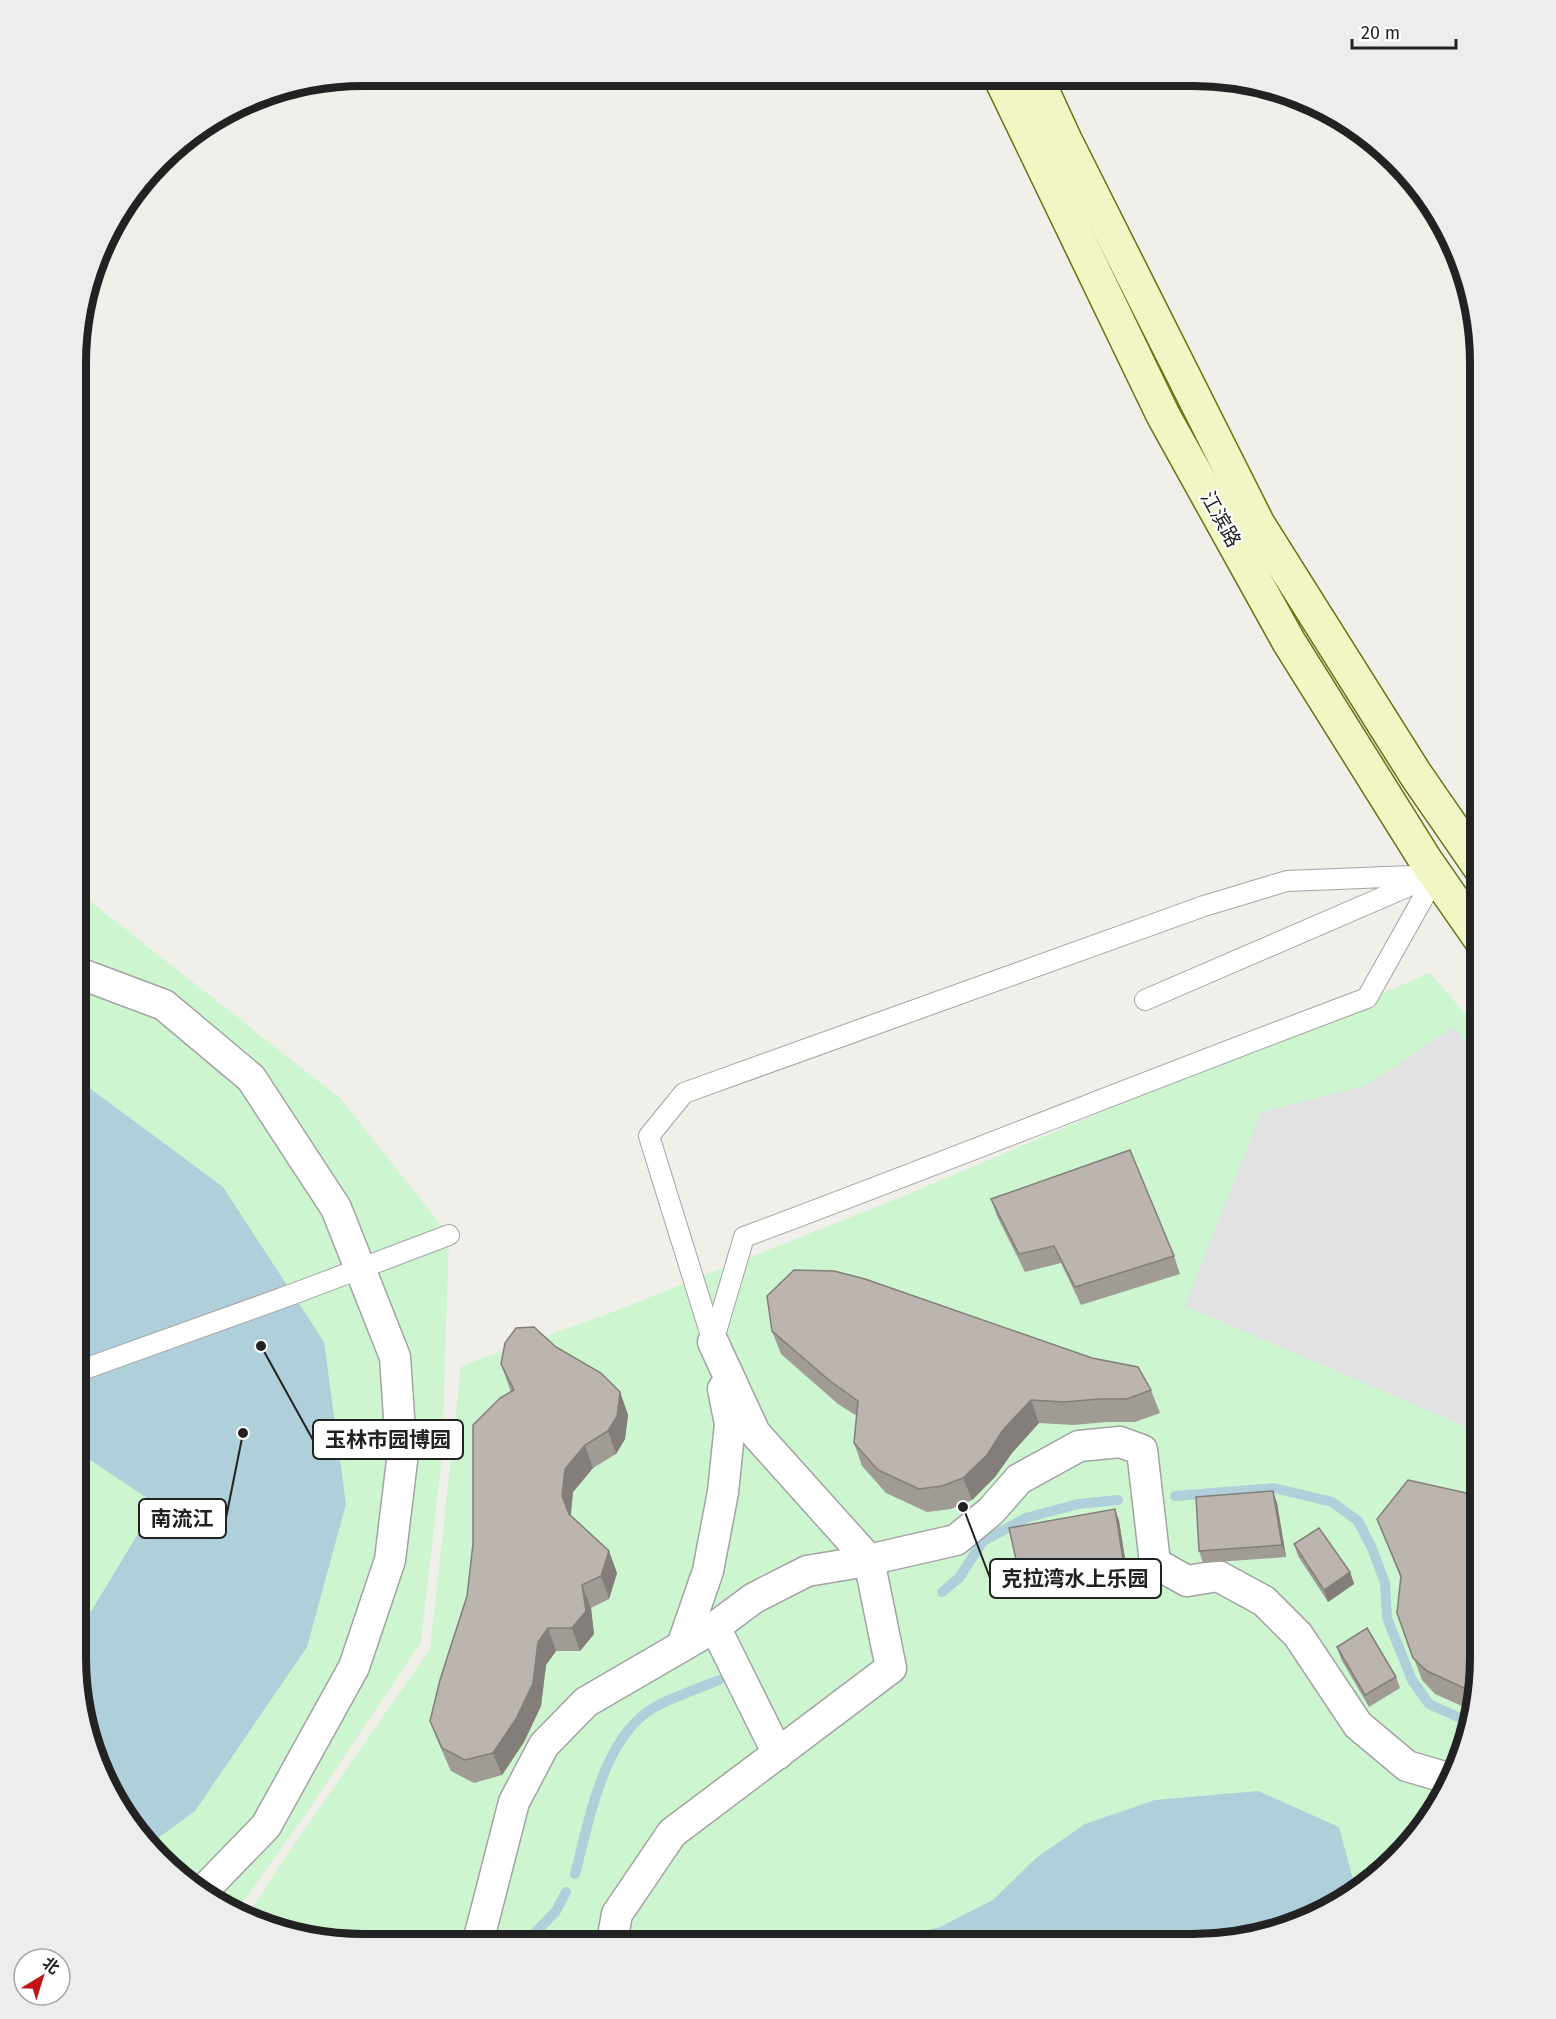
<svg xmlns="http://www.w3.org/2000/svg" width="1556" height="2019" viewBox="0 0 1556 2019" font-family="'Fira Sans','Noto Sans SC',sans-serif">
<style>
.park{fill:#ccf5d0}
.parking{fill:#e2e2e2}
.water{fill:#afd0da}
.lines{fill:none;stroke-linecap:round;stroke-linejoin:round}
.stream{stroke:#afd0da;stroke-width:10}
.service-casing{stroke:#a3a3a3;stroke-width:22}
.pedestrian-casing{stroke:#a3a3a3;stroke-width:33}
.secondary-casing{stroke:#667210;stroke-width:36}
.service{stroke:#fff;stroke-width:20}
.pedestrian{stroke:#fff;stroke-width:30}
.secondary{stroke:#f2f5c4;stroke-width:33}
.wall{fill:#a19b96}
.shaded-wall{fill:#837e7a}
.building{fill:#bbb4af;stroke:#837e7a;stroke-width:1.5}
.labels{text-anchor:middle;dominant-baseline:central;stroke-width:4.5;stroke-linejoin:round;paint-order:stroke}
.street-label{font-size:20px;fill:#222;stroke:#fff}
.rim{fill:none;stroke:#222;stroke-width:8}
.leader{fill:none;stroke:#222;stroke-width:2}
.callout-dot{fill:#222;stroke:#fff;stroke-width:2}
.callout{fill:#fff;stroke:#222;stroke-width:2}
.callout-label{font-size:21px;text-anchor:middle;font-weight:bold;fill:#222}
</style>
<rect width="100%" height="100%" fill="#f1efea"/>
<g class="park">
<polygon points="76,890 341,1099 449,1235 442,1457 421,1642 310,1808 238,1909 202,1895 147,1846 105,1784 75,1657"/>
<polygon points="1430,973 1481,1032 1480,1676 1466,1749 1432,1817 1383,1873 1321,1914 1194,1944 325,1942 249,1913 286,1856 430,1649 461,1366 605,1315 894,1200"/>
</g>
<polygon class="parking" points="1453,1027 1481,1059 1480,1433 1185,1306 1261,1112 1367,1085"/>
<g class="water">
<polygon points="76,1078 223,1187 324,1342 346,1504 307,1647 195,1811 147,1846 105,1784 75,1657 75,1638 156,1504 75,1450"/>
<polygon points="1258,1791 1339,1827 1354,1883 1358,1890 1321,1914 1194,1944 878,1943 940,1927 993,1900 1036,1858 1085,1824 1155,1800"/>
</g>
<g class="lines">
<g class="stream">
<polyline points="1175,1496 1274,1488 1332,1502 1358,1521 1372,1548 1385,1583 1387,1618 1412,1680 1429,1704 1471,1723"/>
<polyline points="942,1592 959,1578 983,1541 1026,1518 1078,1504 1118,1500"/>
<path d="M575,1874C589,1821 603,1736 655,1707C675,1696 698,1689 719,1680"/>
<polyline points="531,1942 536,1932 556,1911 566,1892"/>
</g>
<defs>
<g id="service">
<polyline points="1145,1000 1425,879"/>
<polyline points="713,1342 649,1136 684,1093 1204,906 1287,881 1436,875"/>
<path d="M713,1342L744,1237C953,1159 1159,1076 1367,998L1436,875"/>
<polyline points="76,1372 293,1294 449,1235"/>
</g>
<g id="pedestrian">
<polyline points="76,972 164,1005 251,1078 336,1208 395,1357 402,1461 390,1560 354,1667 266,1826 200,1894"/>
<polyline points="715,1627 778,1754"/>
<polyline points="682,1646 708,1571 723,1492 730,1424 723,1389"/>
<polyline points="478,1942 514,1802 544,1745 586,1702 715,1627 754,1598 807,1571 855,1563 956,1540 991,1511 1019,1479 1079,1446 1120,1442 1142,1450 1155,1563 1187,1581 1218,1576 1264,1601 1298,1635 1358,1725 1407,1766 1451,1779"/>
<polyline points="612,1942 617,1914 672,1833 891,1668 869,1560 755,1433 713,1342"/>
</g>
<g id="secondary">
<polyline points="1000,77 1163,415 1289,642 1426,861 1481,940"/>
<polyline points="1036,77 1065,140 1258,524 1416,775 1481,869"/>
</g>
</defs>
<use href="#service" class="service-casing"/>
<use href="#pedestrian" class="pedestrian-casing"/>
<use href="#secondary" class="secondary-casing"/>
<use href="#service" class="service"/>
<use href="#pedestrian" class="pedestrian"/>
<use href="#secondary" class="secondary"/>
</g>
<g class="wall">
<polygon points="991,1199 1174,1256 1180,1274 1081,1305 1061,1263 1025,1272 997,1216"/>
<polygon points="772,1331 1151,1390 1160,1413 1135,1422 1107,1422 1073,1425 1039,1423 1012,1453 995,1477 972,1500 951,1509 927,1512 886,1493 862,1466 854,1443 857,1416 838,1404 781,1354"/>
<polygon points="556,1347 620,1392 628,1415 625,1439 616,1454 593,1468 573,1492 571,1516 617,1573 609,1599 591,1608 594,1634 580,1651 556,1651 546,1665 541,1706 524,1742 502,1775 474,1783 451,1771 439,1744 430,1721 467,1596 511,1392 501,1364"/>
<polygon points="1277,1503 1286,1557 1203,1563 1199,1551"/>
<polygon points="1115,1509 1119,1521 1127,1571 1025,1589 1020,1577"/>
<polygon points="1377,1519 1480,1676 1473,1711 1435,1694 1422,1680 1397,1613 1401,1579"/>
<polygon points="1294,1544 1350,1572 1354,1584 1328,1602 1298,1556"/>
<polygon points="1337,1647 1396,1677 1400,1688 1369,1707 1341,1659"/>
</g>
<g class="shaded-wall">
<polygon points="620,1392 628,1415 625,1439 616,1454 608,1431"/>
<polygon points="1031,1400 1039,1423 1012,1453 995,1477 972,1500 963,1478 1003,1430"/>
<polygon points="585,1445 593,1468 573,1492 570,1519 562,1496 565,1469"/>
<polygon points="1273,1491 1277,1503 1286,1557 1282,1545"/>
<polygon points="1115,1509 1119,1521 1127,1571 1123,1559"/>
<polygon points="609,1551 617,1573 609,1599 601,1576"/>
<polygon points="1350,1572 1354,1584 1328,1602 1324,1590"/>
<polygon points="582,1585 591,1608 594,1634 580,1651 572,1628"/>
<polygon points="548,1628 556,1651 546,1665 541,1706 524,1742 502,1775 493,1753 538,1642"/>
</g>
<g class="building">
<polygon points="1130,1150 1174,1256 1075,1287 1054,1246 1019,1254 991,1199"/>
<polygon points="794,1270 834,1271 865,1279 1092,1358 1138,1367 1151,1390 1127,1399 1099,1399 1064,1402 1031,1400 1003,1430 987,1455 963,1478 942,1486 919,1489 878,1470 854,1443 858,1401 830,1381 772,1331 767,1296"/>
<polygon points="534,1327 556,1347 601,1373 620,1392 617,1416 608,1431 585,1445 565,1469 562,1496 569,1514 609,1551 601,1576 582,1585 586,1611 572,1628 548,1628 538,1642 533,1683 516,1719 493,1753 465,1760 442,1748 430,1721 440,1680 467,1596 473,1544 473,1425 500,1398 514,1390 501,1364 505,1343 516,1328"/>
<polygon points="1408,1480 1480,1496 1480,1676 1477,1694 1427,1671 1413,1658 1397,1613 1401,1576 1377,1519"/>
<polygon points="1273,1491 1282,1545 1199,1551 1196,1497"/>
<polygon points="1115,1509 1123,1559 1020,1577 1009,1528"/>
<polygon points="1319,1528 1350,1572 1324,1590 1294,1544"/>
<polygon points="1367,1628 1396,1677 1365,1695 1337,1647"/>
</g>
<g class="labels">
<g class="street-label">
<text transform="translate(1221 519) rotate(61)">江滨路</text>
</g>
</g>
<path d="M0 0H1556V2019H0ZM363 86H1193A277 277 0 0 1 1470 363V1657A277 277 0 0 1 1193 1934H363A277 277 0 0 1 86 1657V363A277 277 0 0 1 363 86Z" fill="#ededed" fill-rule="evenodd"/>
<path class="rim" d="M363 86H1193A277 277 0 0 1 1470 363V1657A277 277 0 0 1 1193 1934H363A277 277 0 0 1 86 1657V363A277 277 0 0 1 363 86Z"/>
<path class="leader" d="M261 1346L313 1440M243 1433L226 1518M963 1507L990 1578"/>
<g class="callout-dot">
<circle cx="261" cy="1346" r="6"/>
<circle cx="243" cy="1433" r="6"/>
<circle cx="963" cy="1507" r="6"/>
</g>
<g class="callout">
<rect x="313" y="1420" width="150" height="39" rx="6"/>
<rect x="139" y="1499" width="87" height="39" rx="6"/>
<rect x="990" y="1559" width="171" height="39" rx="6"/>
</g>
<g class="callout-label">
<text x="388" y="1447">玉林市园博园</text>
<text x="182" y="1526">南流江</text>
<text x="1075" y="1586">克拉湾水上乐园</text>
</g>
<g transform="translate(42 1977) rotate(38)"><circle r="28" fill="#ffffff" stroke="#a7a7a7" stroke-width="1.5"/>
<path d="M0-4.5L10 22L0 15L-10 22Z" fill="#c11513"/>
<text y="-9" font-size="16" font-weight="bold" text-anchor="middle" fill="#222222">北</text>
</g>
<path d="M1352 39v9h104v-9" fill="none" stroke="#222222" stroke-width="3"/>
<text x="1361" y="39" font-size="18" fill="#222222" stroke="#ffffff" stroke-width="4.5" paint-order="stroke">20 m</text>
</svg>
